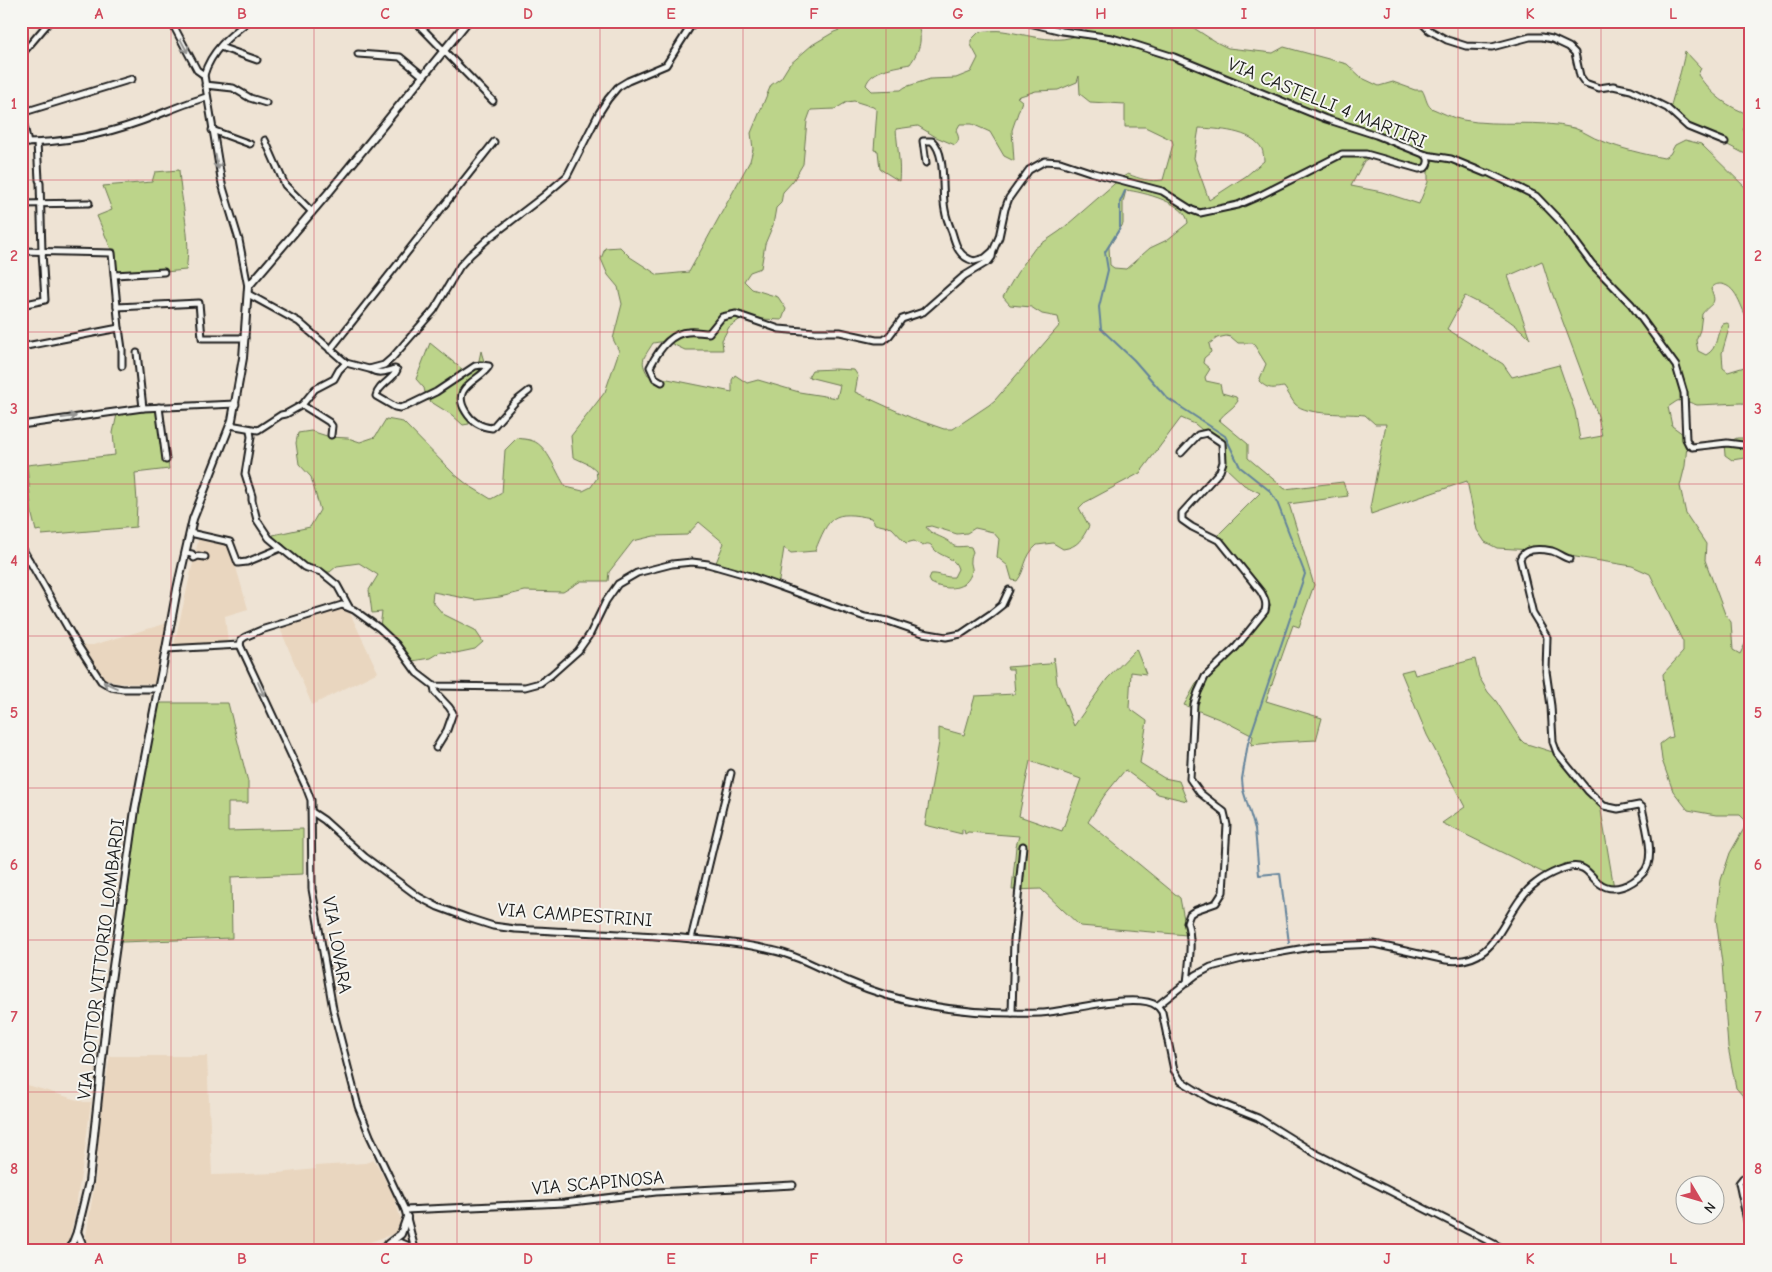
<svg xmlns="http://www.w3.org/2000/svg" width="1772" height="1272" viewBox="0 0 1772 1272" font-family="'Comic Neue',sans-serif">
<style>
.built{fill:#e9d6bf}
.green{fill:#bcd48a;stroke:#6c7853;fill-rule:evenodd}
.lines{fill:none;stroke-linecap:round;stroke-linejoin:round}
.stream{stroke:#63839b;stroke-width:2}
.minor-casing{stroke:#1c1c1c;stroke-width:9}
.tertiary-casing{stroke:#1c1c1c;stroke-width:10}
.minor{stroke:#f6f6f2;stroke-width:5}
.tertiary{stroke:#f6f6f2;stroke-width:6}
.oneway{stroke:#949492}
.grid{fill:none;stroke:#d1495b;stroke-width:1;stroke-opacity:0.55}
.labels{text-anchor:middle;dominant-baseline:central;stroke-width:4;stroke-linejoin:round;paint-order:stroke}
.street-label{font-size:19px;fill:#1c1c1c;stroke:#f6f6f2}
.neatline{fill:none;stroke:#d1495b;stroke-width:2}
.grid-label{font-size:16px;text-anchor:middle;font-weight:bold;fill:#d1495b}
</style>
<rect width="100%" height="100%" fill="#eee3d4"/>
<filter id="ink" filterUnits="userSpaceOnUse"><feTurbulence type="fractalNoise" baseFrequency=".02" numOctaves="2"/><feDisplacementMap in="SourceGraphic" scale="10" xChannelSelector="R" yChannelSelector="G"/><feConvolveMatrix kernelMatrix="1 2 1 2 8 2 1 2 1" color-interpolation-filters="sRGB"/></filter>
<g filter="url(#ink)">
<g class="built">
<polygon points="199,537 229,543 248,609 225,616 228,643 183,646 174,645"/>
<polygon points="347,607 378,672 312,705 279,626"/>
<polygon points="168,623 156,684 117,683 103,679 99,676 77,645 93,645"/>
<polygon points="110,1056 207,1056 212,1175 278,1173 316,1169 315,1166 365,1163 374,1160 393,1194 401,1220 396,1233 370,1242 244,1250 90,1251 85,1242 96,1176 101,1108"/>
<polygon points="21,1083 84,1102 91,1102 84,1156 74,1218 66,1251 21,1251"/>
</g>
<g class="green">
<path d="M864,21H916C924,38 920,50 910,64C896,67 871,69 866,85L872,91L901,90L905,87L930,79L956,78L971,72L978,58L971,45V40L979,32C987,31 995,30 1003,31C1032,35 1074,52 1093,21H1183L1214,41L1228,48L1273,53L1284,47L1347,64L1362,78L1379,86L1393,82L1415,90H1422C1426,96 1426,104 1431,108C1441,112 1452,118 1463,120C1499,127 1538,119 1574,128C1584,131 1592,138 1602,141C1622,149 1643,154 1664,158L1670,154L1675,145L1685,140L1701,144L1751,193V324C1741,313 1739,286 1721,284C1716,284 1714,285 1711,289C1718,306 1711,302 1702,314L1700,330L1696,340L1698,351L1706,355C1719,348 1715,334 1723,324L1727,323L1730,325L1722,353L1723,368L1728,372L1751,365V404L1741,403L1697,405L1683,400L1677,401L1668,407L1672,426L1683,434L1687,445L1685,466L1680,486L1686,514L1706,544L1705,560L1725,614L1731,622L1733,650L1740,654L1751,632V1105L1736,1088L1728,1047L1722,963L1716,919L1721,880L1730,853L1746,825L1745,820L1740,815H1716L1688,810L1673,791L1662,760L1660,744L1668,738L1673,737L1665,696L1663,674L1683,652V642L1650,574L1632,566L1532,550L1497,548L1485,542L1477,530L1467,481L1371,514L1370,508L1386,424H1375L1365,415C1348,413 1307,416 1295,404C1291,399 1288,392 1284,387C1274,388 1269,391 1259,381L1266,364L1253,343H1238L1231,337L1226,336L1217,338L1209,344L1211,352L1204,358L1203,363L1210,369L1205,377L1206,381L1220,384L1222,393L1236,397L1238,401C1233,409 1225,412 1219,420L1248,444V458L1285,489L1343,482L1348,496L1289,504L1314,585L1299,627L1293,625L1266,701L1322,718L1316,740L1279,742L1251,745L1253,736L1224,721L1184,705L1196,684L1271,605L1217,536L1260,493L1244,485L1225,467L1223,448L1219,440L1203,431L1200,433L1202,430L1195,424L1181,418L1140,473L1084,503L1079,508L1089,526C1082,539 1078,547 1063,549L1053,543L1037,545C1023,557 1026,570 1017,581L1012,580L1008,566L997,557L999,539L993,532L975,528L967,533L957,534L931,526L926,527C931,535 941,536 948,541C950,542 952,545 954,546C959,548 965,545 971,547L973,552C972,554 971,557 971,560C970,564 973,568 972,571C967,591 946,591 931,583L929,579L931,574C939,573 946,578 954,577L958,569C955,557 944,558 936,551C934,550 933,547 931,545C927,543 926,544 923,546L914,541L906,543L892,528L875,524L871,518C833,510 829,516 815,551L791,553L784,548L778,587L740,572L713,570L724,543L699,522L687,535L654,536L633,541L609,572L608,581H581L563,592L525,591L500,597L475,600L433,592L432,601L443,614L475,630L483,642L475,649L456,653L440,652L430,658L412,661L380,627L382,612L372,613L369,590L378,575L359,563L337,566L330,572H316L276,546L273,535L310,527L320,510L311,477L299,464L296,443L298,433L311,431L330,437L348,438L360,442L375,437L386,419L403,422L453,473L468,485L491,499L502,493L505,450L517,438C522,439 528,439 533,441C548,446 557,475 566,487L583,491L591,487L597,478L596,470L590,465L573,457L571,436L605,392L619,351L613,339L622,304L618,287L608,275L601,259L605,248L620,247L630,257L658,275L689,272L750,161L753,149L751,133L771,85L781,78L789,65L812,45L834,32ZM1079,76L1080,94L1090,102L1125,104V127H1145L1172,140L1173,144L1163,180C1149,182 1140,179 1128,174L1121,178L1060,231L1035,248L1017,273L1003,297L1010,305L1031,307L1042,314L1058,317L1060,325L995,400L989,405L953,429H944L912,418L855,392L858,376L854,370L835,369L812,370L808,377L840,385L837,398L799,392L758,380L747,383L735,375L732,380V392L648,375C639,360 644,358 653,343L666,341L685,350H723L722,340L729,327L742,318L782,320L786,309L778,297L752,289L744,281L750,272L761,268L765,244L773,225L776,208L781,203L783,192L793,181L803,164L807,121L811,110L835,109L847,102L854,101L873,107L877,110L874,150L878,151L880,169L899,181C901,164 897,146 896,129L918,126L936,137L955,145C960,140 959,137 956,131L960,124H972L990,132L1004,156L1014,161L1012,130L1022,101L1017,97L1036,91L1058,90L1077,82ZM1199,128C1217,129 1252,130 1262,149C1263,152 1264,157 1264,161L1246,176L1209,200L1194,158ZM1374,155L1424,170H1428V182L1419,204L1382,192L1351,186L1364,161ZM1126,190C1143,192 1187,203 1188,223L1167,240L1150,248L1126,269L1114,268L1110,265L1109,247L1123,224V202ZM1542,261L1551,290L1598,416L1602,436L1580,440L1575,411L1559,365L1512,377L1503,364L1447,329L1465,296C1489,308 1512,319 1530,339L1508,276Z"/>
<path d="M1685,51L1701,68L1698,75C1712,95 1727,107 1751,115V121L1743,129L1746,135L1751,140V155L1743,153L1690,125L1670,109C1675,89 1682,71 1685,51Z"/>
<path d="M179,170C181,204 192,237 186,270L123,276L117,274L115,249H111L97,216L112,210L103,186L152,182L155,172Z"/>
<path d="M430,343L463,370L478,365L481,351L485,365C479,379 468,380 464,393C461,405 471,414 469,424L463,425L452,415L428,400L427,401L424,388L416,379Z"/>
<polygon points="149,410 163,410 169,469 135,473 137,502 136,527 42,535 41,530 36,531 32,515 27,465 115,455 113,433 117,414"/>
<polygon points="1737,438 1751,438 1751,457 1732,460 1725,455 1724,444"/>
<path d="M1136,649L1146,674L1131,672L1129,708L1147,721L1140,763L1164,778L1179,781L1187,801L1158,794L1125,770L1104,796L1088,822L1180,898L1187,935L1080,926L1041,889L1012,890L1016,846L1019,836L968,832L965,834L964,830L962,829V834L925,825L939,742V728L964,735L975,696L1015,694L1013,669H1008L1007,667L1049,664L1054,660V657L1057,683L1074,726L1107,679ZM1030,761L1081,779L1062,831L1019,816Z"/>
<polygon points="1475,659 1479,677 1488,692 1496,701 1520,739 1524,743 1559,754 1600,805 1614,888 1607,886 1575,865 1550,876 1442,823 1465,807 1427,735 1401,672 1413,669 1415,675"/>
<polygon points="157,703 228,703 248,782 248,803 228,803 228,831 303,829 303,874 231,877 232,938 121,942 142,786"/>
</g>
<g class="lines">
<polyline class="stream" points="1125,191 1120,202 1120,228 1105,252 1108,270 1099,307 1101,329 1134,360 1167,398 1225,436 1240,467 1270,491 1277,502 1305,574 1248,743 1242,779 1243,790 1255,829 1259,875 1280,873 1289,943"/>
<defs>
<g id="minor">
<polyline points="171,21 197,70 204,75"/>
<polyline points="415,21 493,101"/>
<polyline points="1021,21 1062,31 1112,38 1136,45 1174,57 1326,119 1376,135 1426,155 1451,159 1485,173"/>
<polyline points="1416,21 1421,22 1429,30 1447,40 1466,46 1492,47 1530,37 1542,37 1552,39 1569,47 1575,53 1580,76 1585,83 1599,88 1613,86 1631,90 1667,108 1688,127 1725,142"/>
<polyline points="220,47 257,60"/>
<polyline points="358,54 400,57 423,76"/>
<polyline points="21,55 50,21"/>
<polyline points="205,85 233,88 250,98 266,103"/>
<polyline points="21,113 132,79"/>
<polyline points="21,113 28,143"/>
<polyline points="212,130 250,144"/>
<polyline points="265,140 285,185 312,212"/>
<path d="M21,143C63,143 103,135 142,121C164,113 185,103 207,97"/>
<polyline points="37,143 39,180"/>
<path d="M926,163L923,141H932C947,154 941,192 945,210C946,217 949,225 952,232C956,246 959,257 974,261L985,258L993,251L999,237L1005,209L1009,198L1029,170L1045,161L1060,162L1090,172L1162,191L1192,210L1200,213L1238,205L1261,195L1342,154H1366L1419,169L1425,168C1429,164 1429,159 1426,155"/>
<polyline points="1489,173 1536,196 1560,221 1592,264 1631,304 1676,366 1684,393 1686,439 1689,445 1692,447 1727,443 1751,446"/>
<polyline points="21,204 89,203"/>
<polyline points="21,251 112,253 119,328 21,347"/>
<polyline points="115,275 164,272"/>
<path d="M248,287L239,240L222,184L204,75C211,51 230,35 249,21"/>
<polyline points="248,294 299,322 346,363 369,369 384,365 392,358 434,310 460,266 470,255 489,238 545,195 567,176 599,113 608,99 618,87 628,81 666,65 694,21"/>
<polyline points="21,305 45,300 42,252 40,183"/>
<polyline points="117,307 199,303 202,338 245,338"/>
<polyline points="119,328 122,349 122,366"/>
<polyline points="330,350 494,142"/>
<polyline points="137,353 143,408"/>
<path d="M370,369C379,375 386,371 395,369L397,370C393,380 378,385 376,396L395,407L400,408L407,406L436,392L475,366L481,365L489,366C482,380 449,386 466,412C472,422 480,427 492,428L515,402L529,391"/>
<path d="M662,382L655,378L650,367C657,353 670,333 688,332C695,331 702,333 709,333L722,317L736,314L779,329L815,332H840L876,340H884L889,336L902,319L923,312L964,276L989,261L992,257L993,251"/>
<polyline points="302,405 329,422 332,426 331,435"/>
<polyline points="159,407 166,460"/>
<polyline points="21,425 143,408 236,404"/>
<polyline points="230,425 258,430 281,415 286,414 302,405 315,389 334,379 339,370 346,363"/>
<polyline points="250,430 251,437 245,474 252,496 252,500 257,520 269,538 281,548 304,567 321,572 337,585 349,607"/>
<path d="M1181,453L1198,435L1207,433L1222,443L1223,462L1220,471L1182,513V520L1192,527L1220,541L1261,592C1265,599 1267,603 1265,611L1236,647L1205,677L1198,692L1194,704L1190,779L1200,793L1224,812L1227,825L1223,892L1216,903L1196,910L1190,914L1187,922C1193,941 1189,963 1187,983"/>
<polyline points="190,533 230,542 238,563 247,562 281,548"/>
<polyline points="21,546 77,644 101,681 111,687 123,689 158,689"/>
<polyline points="186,553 192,554 194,558 198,556 205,557"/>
<polyline points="21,563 29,560"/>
<polyline points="240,645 241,640 245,637 261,630 342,605 354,610 379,628 396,644 417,673 434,686 525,687 540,683 551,675 578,651 590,634 606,601 618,584 637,573 672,564 692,562 708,564 750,576 865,617 888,621 923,633 946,637 961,634 992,613 1002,605 1009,590"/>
<polyline points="240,645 306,787 311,800 312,889 333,1009 358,1106 370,1136 405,1210 415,1249"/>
<polyline points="166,649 240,645"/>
<polyline points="434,686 435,692 449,707 453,713 447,730 436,748"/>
<path d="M312,812L324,820L365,857L419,897L438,907L468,918L493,926L515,929C566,932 618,933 670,937C704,940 738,942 771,950C800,956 822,970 848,981C909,1008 975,1015 1041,1013C1066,1012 1138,991 1157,1006C1158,1006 1161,1011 1162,1012L1174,1070L1181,1081L1186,1084L1210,1099L1258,1118L1313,1152L1508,1251"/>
<polyline points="691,939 731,773"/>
<path d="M1157,1006L1196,975L1211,967L1242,959L1311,947L1374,944L1446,960C1501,968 1502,907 1536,883C1545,876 1570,862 1582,868C1588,870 1593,879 1599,883C1613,894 1632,885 1643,873C1657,859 1645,825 1642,807L1639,805L1618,809L1604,806L1588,791L1557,753L1553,742L1551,706L1546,671L1547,637L1533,614L1520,559C1524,547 1541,549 1552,551C1559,553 1564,558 1570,559"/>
<polyline points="1012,1013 1014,940 1023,846"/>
<polyline points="1751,1178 1743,1178 1739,1183 1751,1239"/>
<polyline points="405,1210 564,1203 656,1192 793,1185"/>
</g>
<g id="tertiary">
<polyline points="77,1232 85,1251"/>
<polyline points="388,1244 401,1234 407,1217"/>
<polyline points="70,1250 77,1232 89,1182 109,995 135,810 149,736 166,649 177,589 193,519 232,420 243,358 248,287 329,192 468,21"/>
<polyline points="341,1251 380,1249 401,1243 415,1249"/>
</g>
</defs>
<use href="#minor" class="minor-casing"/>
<use href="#tertiary" class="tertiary-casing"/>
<use href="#minor" class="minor"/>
<use href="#tertiary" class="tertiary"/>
</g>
<defs><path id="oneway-shaft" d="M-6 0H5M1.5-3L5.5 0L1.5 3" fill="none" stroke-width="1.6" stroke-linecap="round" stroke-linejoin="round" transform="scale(1.25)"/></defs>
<g class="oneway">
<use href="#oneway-shaft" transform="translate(184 46) rotate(62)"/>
<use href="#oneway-shaft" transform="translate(217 162) rotate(79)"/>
<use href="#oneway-shaft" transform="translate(69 417) rotate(-7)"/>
<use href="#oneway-shaft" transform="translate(110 685) rotate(-156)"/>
<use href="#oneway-shaft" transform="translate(261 689) rotate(66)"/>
</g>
</g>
<path class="grid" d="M171,21V1251M314,21V1251M457,21V1251M600,21V1251M743,21V1251M886,21V1251M1029,21V1251M1172,21V1251M1315,21V1251M1458,21V1251M1601,21V1251M21,180H1751M21,332H1751M21,484H1751M21,636H1751M21,788H1751M21,940H1751M21,1092H1751"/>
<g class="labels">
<g class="street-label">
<text transform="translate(1327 103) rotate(22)">VIA CASTELLI 4 MARTIRI</text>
<text transform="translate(575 915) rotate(4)">VIA CAMPESTRINI</text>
<text transform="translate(337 945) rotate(80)">VIA LOVARA</text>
<text transform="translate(101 959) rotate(-83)">VIA DOTTOR VITTORIO LOMBARDI</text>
<text transform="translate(598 1183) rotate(-5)">VIA SCAPINOSA</text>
</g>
</g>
<rect width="1772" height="1272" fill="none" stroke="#f6f6f2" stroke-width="55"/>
<g transform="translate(1700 1200) rotate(128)"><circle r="24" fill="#f6f6f2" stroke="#9f9f9c"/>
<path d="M0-4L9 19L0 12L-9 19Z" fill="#d1495b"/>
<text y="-8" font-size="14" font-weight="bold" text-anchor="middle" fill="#1c1c1c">N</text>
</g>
<rect x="28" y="28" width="1716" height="1216" class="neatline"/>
<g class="grid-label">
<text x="99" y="19">A</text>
<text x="242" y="19">B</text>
<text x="385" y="19">C</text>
<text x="528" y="19">D</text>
<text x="671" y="19">E</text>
<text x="814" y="19">F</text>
<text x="958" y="19">G</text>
<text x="1101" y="19">H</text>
<text x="1244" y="19">I</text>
<text x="1387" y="19">J</text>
<text x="1530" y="19">K</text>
<text x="1673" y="19">L</text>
<text x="14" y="109">1</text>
<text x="1758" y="109">1</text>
<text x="14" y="261">2</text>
<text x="1758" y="261">2</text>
<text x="14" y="414">3</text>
<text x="1758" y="414">3</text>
<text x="14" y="566">4</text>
<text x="1758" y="566">4</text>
<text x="14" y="718">5</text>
<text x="1758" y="718">5</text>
<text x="14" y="870">6</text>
<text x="1758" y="870">6</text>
<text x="14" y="1022">7</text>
<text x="1758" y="1022">7</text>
<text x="14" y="1174">8</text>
<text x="1758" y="1174">8</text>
<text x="99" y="1264">A</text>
<text x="242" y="1264">B</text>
<text x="385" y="1264">C</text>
<text x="528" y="1264">D</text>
<text x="671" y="1264">E</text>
<text x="814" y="1264">F</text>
<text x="958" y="1264">G</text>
<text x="1101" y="1264">H</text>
<text x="1244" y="1264">I</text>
<text x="1387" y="1264">J</text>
<text x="1530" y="1264">K</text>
<text x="1673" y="1264">L</text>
</g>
</svg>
